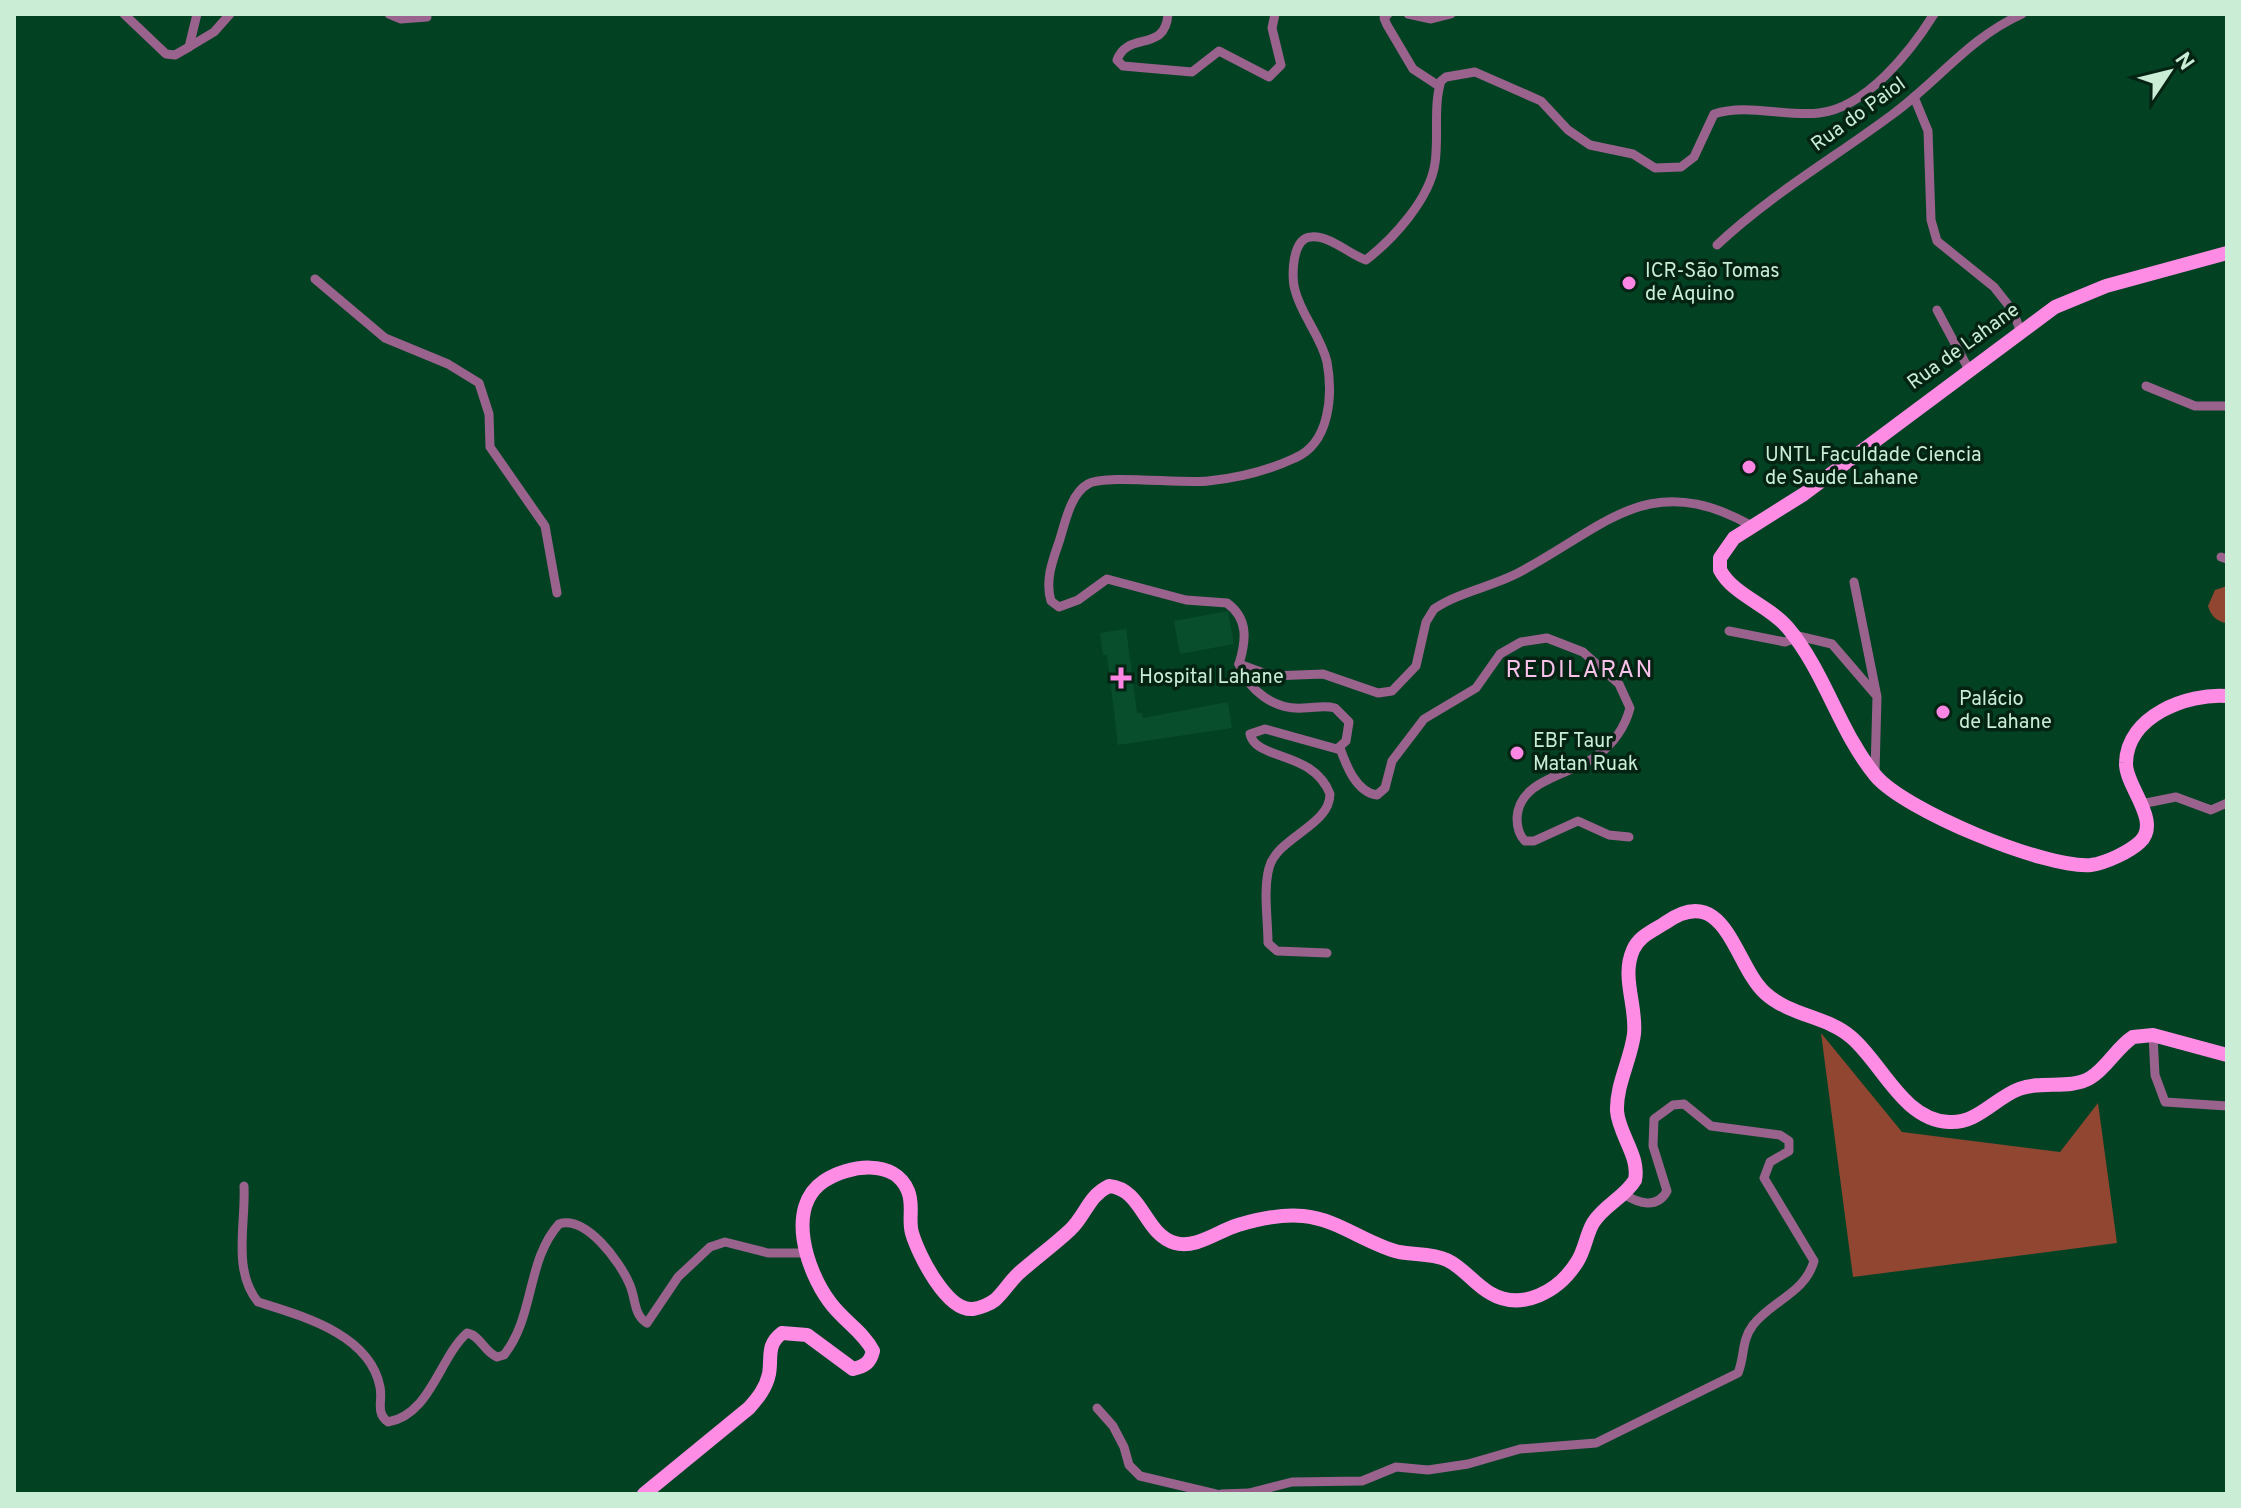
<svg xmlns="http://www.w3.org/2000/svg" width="2241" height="1508" viewBox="0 0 2241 1508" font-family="Overpass,sans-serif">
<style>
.built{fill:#084e2d}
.green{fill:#914632}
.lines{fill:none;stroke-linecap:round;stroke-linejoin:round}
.minor{stroke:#9a638d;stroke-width:9}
.primary{stroke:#fe8ce5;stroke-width:14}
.poi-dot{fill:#fc86e3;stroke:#052313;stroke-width:3}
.labels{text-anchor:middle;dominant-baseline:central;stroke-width:7;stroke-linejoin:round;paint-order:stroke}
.street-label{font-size:20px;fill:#caedd6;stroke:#052313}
.poi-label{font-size:20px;fill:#caedd6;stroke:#052313;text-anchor:start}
.quarter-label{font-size:24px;letter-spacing:2px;fill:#f8c2ea;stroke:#052313}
</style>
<rect width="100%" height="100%" fill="#034123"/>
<g class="built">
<polygon points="1228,611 1234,644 1180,654 1174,621"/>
<polygon points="1126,629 1137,713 1142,713 1143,718 1228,702 1232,728 1118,745 1107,655 1103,655 1100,633"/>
</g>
<g class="green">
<path d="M2227,586V623C2217,622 2211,616 2208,606L2215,590Z"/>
<polygon points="1821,1033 1902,1132 2060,1152 2098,1103 2117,1243 1853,1277"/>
</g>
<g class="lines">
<g class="minor">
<polyline points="124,14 166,54 175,55 189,47 197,14"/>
<polyline points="389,14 401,19 427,17"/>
<path d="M1168,14C1165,54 1128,30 1117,60L1123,66L1192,72L1219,51L1269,77L1281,65L1272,28L1275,14"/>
<polyline points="1388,14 1384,18 1387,25 1413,69 1439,86"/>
<polyline points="1408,14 1431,19 1451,14"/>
<polyline points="189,47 214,32 230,14"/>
<polyline points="1914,97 1928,131 1931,220 1937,241 1994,287 2013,311 2020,330"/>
<path d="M1717,245C1770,195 1834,158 1893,114C1939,80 1969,38 2022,14"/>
<polyline points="315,279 385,338 448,364 479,383 489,414 490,447 545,526 557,593"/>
<polyline points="1937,310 1968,368"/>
<polyline points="2146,386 2195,406 2227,406"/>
<polyline points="2221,557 2227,559"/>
<polyline points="1854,582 1877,697 1875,772"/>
<polyline points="1729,631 1785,642 1796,638"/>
<polyline points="1794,635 1832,644 1875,694"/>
<path d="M1239,664C1246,641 1249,619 1227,603L1186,600L1107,579L1078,600L1059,607L1051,601C1045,581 1052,562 1059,542C1065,524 1070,494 1088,484C1105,474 1180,484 1208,481C1239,478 1267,471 1295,458C1330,443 1333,395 1327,362C1321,336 1301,315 1295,290C1291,277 1292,238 1311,237C1329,235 1349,254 1366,260C1393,239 1430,199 1435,163C1439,137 1433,106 1441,81L1446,77L1475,72L1541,101L1568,130L1590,145L1633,154L1655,168L1681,167L1694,157L1714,114C1747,103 1785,117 1819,113C1866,108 1911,51 1934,14"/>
<path d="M1239,664L1272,676L1323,674L1378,693L1392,691L1416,666L1426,622L1434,609C1459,592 1491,587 1518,573C1607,526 1648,468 1752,526"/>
<path d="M1239,664C1248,690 1274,710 1303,708C1315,708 1324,705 1335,708L1349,722L1346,741L1337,749L1265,729L1250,734C1256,761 1313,750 1330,794C1330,826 1277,837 1269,868C1263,891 1268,920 1268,943L1277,951L1327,953"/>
<path d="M1340,748C1346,765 1356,792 1377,795L1385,788L1392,761L1424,719L1476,688L1500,654L1521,642L1547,638L1583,652L1619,684L1630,708C1625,727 1613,744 1598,755C1573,775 1519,778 1517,818C1517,827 1519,835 1525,841H1534L1578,821L1609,835L1629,837"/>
<polyline points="2141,804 2176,797 2211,810 2227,803"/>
<polyline points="2153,1035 2155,1075 2165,1102 2227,1106"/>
<path d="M244,1186C246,1224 232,1270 258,1302C302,1316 370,1334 380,1387C383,1401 375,1412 388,1422C431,1414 439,1358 467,1333C481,1336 484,1352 497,1357L504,1355C535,1316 526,1261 559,1224C586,1215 620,1262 629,1283C636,1297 633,1315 647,1323L678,1277L710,1247L725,1242L768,1253H807"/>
<polyline points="1097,1408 1113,1426 1124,1447 1129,1465 1140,1476 1216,1494"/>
<path d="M1221,1494L1249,1493L1292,1482L1362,1481L1396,1467L1428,1470L1468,1464L1520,1449L1596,1443L1738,1373C1745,1356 1741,1341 1753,1325C1773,1300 1805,1293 1814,1261L1764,1178L1770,1162L1789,1151V1141L1780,1135L1711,1126L1684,1104L1673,1105L1654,1119L1653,1146L1667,1191C1657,1209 1639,1204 1624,1194"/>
</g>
<g class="primary">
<path d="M2227,253L2106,286L2055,307L1804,494L1734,538L1720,558V570C1733,595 1770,606 1788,628C1825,672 1839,731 1875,775C1903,810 2046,869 2091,865C2106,863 2129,852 2140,842C2162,821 2125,786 2126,763C2127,716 2187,693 2227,696"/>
<path d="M644,1494L749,1408C758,1398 766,1388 769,1374C772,1357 766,1345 782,1333L807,1335L853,1369C865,1366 870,1363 873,1351C863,1331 842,1320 829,1301C807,1271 785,1207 824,1181C848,1165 895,1158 908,1191C914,1205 908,1219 912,1233C918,1254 947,1312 973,1309C980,1308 990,1304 995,1300C1004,1292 1010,1281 1019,1273C1036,1258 1054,1245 1070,1230C1086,1215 1088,1196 1109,1186C1143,1189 1144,1234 1175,1243C1196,1249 1218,1231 1238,1225C1258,1219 1283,1214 1303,1216C1338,1219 1366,1244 1399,1252C1415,1255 1432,1253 1447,1260C1464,1268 1474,1284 1490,1293C1522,1312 1559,1291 1577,1262C1585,1250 1586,1235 1593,1223C1604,1205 1624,1198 1635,1180C1640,1156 1619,1135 1617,1111C1616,1085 1631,1059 1634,1034C1637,1006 1621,977 1633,950C1639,936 1653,931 1665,923C1726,880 1734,965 1765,993C1790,1016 1827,1016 1851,1037C1882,1063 1903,1120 1949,1122C1977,1124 1995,1098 2019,1089C2042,1080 2069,1090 2090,1078C2107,1068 2116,1048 2133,1037L2153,1035L2227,1055"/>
</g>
</g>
<g class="poi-dot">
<circle cx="1629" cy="283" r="8"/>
<circle cx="1749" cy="467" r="8"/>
<path d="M1117 666h8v8h8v8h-8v8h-8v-8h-8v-8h8z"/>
<circle cx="1943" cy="712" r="8"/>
<circle cx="1517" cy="753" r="8"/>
</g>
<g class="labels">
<g class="street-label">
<text transform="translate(1859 115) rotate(-36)">Rua do Paiol</text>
<text transform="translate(1964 347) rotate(-36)">Rua de Lahane</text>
</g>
<g class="poi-label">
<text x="1645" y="272">ICR-São Tomas<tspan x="1645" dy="23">de Aquino</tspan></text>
<text x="1765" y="456">UNTL Faculdade Ciencia<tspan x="1765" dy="23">de Saude Lahane</tspan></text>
<text x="1139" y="678">Hospital Lahane</text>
<text x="1959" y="700">Palácio<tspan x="1959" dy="23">de Lahane</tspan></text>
<text x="1533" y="742">EBF Taur<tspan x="1533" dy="23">Matan Ruak</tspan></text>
</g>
<g class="quarter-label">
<text x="1580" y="671">REDILARAN</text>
</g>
</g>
<rect width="2241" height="1508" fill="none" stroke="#caedd6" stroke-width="32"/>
<g transform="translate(2169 72) rotate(55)" stroke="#052313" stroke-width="6" paint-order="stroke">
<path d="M0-6L14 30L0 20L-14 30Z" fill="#caedd6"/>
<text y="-12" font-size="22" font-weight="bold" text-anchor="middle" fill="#caedd6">N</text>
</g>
</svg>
